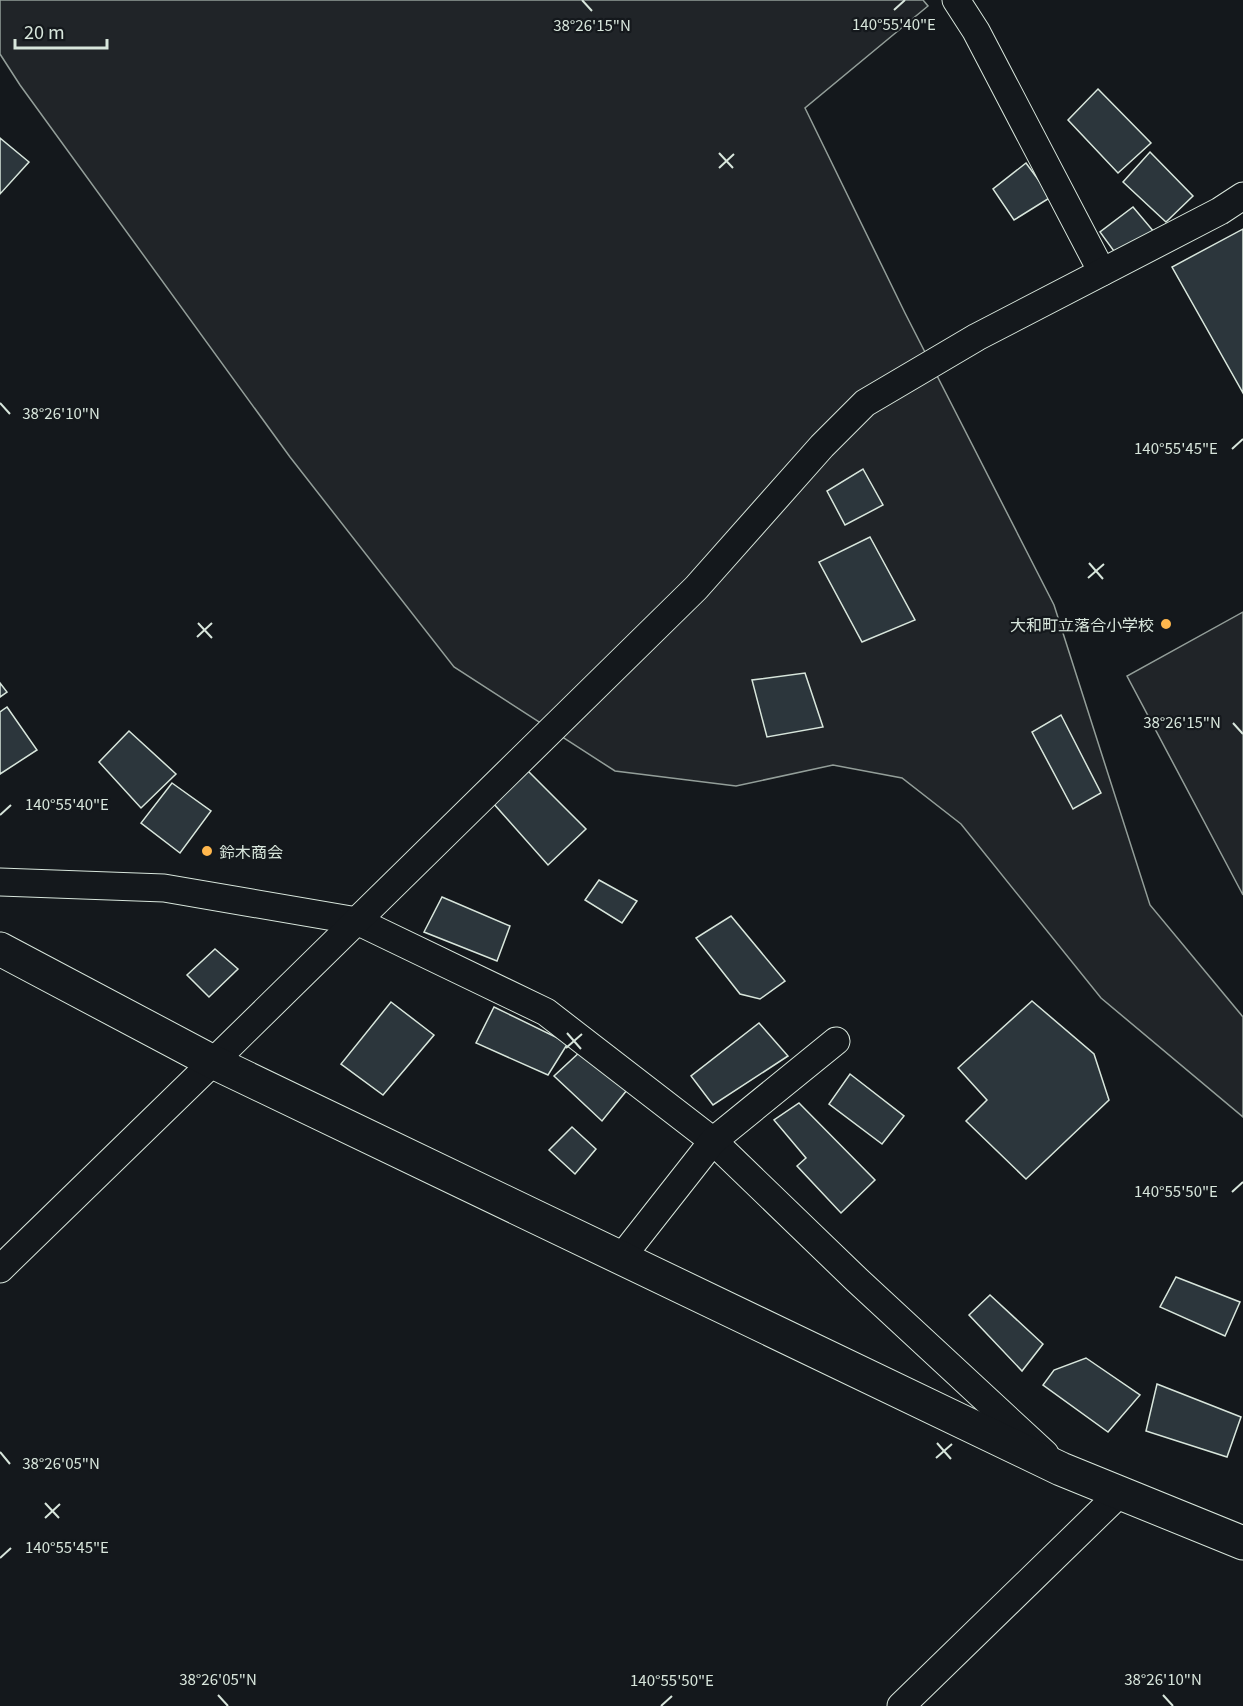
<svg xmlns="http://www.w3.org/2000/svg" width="1243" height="1706" viewBox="0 0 1243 1706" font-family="Georgia,'Noto Sans JP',serif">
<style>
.green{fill:#202428;stroke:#939e99;stroke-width:1.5}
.building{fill:#2c363c;stroke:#d8e6dc;stroke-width:1.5}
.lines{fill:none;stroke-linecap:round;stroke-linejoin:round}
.minor-casing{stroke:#d8e6dc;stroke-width:29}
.tertiary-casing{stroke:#d8e6dc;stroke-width:35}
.minor{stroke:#14181c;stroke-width:27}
.tertiary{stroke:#14181c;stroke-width:33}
.ticks{fill:none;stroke:#d8e6dc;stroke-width:2}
.poi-dot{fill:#ffb74d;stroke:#14181c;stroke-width:2}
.labels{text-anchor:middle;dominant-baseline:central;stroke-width:4.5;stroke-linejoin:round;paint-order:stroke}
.poi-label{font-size:16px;fill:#d8e6dc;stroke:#14181c;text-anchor:end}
.ticks-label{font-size:15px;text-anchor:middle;fill:#d8e6dc;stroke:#14181c;stroke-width:4.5;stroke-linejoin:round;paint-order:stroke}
</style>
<rect width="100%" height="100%" fill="#14181c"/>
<g class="green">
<polygon points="0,0 923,0 928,6 805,108 905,313 1054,605 1150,905 1243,1017 1243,1117 1101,998 961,824 902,778 833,765 736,786 615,771 454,667 290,457 20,85 0,54"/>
<polygon points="1243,612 1243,895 1127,676"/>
</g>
<g class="building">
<polygon points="1098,89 1151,143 1118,173 1068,120"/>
<polygon points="0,138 29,162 0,194"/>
<polygon points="1150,152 1193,196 1166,222 1123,182"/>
<polygon points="1026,163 1051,197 1014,220 993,189"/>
<polygon points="1133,207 1155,233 1119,258 1100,232"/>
<polygon points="1243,229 1243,393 1172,267"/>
<polygon points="863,469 883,505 845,525 827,491"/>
<polygon points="870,537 915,620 862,642 819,562"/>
<polygon points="805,673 823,727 767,737 752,680"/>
<polygon points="0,683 7,692 0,697"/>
<polygon points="7,707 37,750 0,774 0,712"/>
<polygon points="1061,715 1101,793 1073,809 1032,732"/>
<polygon points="129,731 176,774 141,808 99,762"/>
<polygon points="527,770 586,829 548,865 493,803"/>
<polygon points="172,783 211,811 180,853 141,823"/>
<polygon points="599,880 637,901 622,923 585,900"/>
<polygon points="442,897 510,926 497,961 424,932"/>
<polygon points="731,916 785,981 760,999 740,994 696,938"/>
<polygon points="215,949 238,969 209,997 187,975"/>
<polygon points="1032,1001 1094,1054 1109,1100 1026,1179 966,1121 987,1100 958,1068"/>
<polygon points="391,1002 434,1035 383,1095 341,1064"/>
<polygon points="494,1007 568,1043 548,1075 476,1043"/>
<polygon points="759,1023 788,1056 713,1105 691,1076"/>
<polygon points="582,1050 627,1090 602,1121 554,1076"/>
<polygon points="850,1074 904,1116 882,1144 829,1104"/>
<polygon points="799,1103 875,1180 841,1213 797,1166 806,1158 774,1120"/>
<polygon points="572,1127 596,1149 575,1174 549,1150"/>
<polygon points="1176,1277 1240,1302 1225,1336 1160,1307"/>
<polygon points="990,1295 1043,1344 1022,1371 969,1315"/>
<polygon points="1086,1358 1140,1395 1108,1432 1043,1385 1054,1370"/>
<polygon points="1157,1384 1241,1417 1227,1457 1146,1431"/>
</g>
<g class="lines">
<defs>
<g id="minor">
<polyline points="956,0 976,31 1102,272"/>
<polyline points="0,882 164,888 357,921 546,1012 713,1141 856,1279 1045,1454"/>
<polyline points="621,1258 713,1141 836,1041"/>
<polyline points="0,1269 213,1062 696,588 822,446 865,403 977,337 1220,211 1243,196"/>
<polyline points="901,1706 1120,1493"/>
</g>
<polyline id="tertiary" points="0,949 213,1062 1061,1469 1243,1543"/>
</defs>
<use href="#minor" class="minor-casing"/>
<use href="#tertiary" class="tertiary-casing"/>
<use href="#minor" class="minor"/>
<use href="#tertiary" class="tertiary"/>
</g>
<path class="ticks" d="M582,0L592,11M894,10L905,0M719,153L733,168M719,168L734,154M0,403L10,414M1232,449L1243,439M1089,563L1103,579M1088,578L1104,564M198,623L212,638M197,637L212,623M1233,723L1243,734M0,815L11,805M567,1033L581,1049M566,1048L582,1034M1232,1192L1243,1182M937,1443L951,1459M0,1452L10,1464M936,1458L952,1444M45,1503L59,1518M45,1518L60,1504M0,1558L11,1548M218,1695L228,1706M1163,1695L1173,1706M661,1706L672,1696"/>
<g class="poi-dot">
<circle cx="1166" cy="624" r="6"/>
<circle cx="207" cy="851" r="6"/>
</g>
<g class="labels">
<g class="poi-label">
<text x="1154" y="624">大和町立落合小学校</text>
<text x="219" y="851" text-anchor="start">鈴木商会</text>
</g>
</g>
<g class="ticks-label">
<text x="894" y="30">140°55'40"E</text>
<text x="592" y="31">38°26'15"N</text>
<text x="61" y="419">38°26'10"N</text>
<text x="1176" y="454">140°55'45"E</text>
<text x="1182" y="728">38°26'15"N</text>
<text x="67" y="810">140°55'40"E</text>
<text x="1176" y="1197">140°55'50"E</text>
<text x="61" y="1469">38°26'05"N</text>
<text x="67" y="1553">140°55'45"E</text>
<text x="218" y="1685">38°26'05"N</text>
<text x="1163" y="1685">38°26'10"N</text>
<text x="672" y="1686">140°55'50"E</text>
</g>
<path d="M15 39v9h92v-9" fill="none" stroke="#d8e6dc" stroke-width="3"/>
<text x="24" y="39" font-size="18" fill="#d8e6dc" stroke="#14181c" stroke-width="4.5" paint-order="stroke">20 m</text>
</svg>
